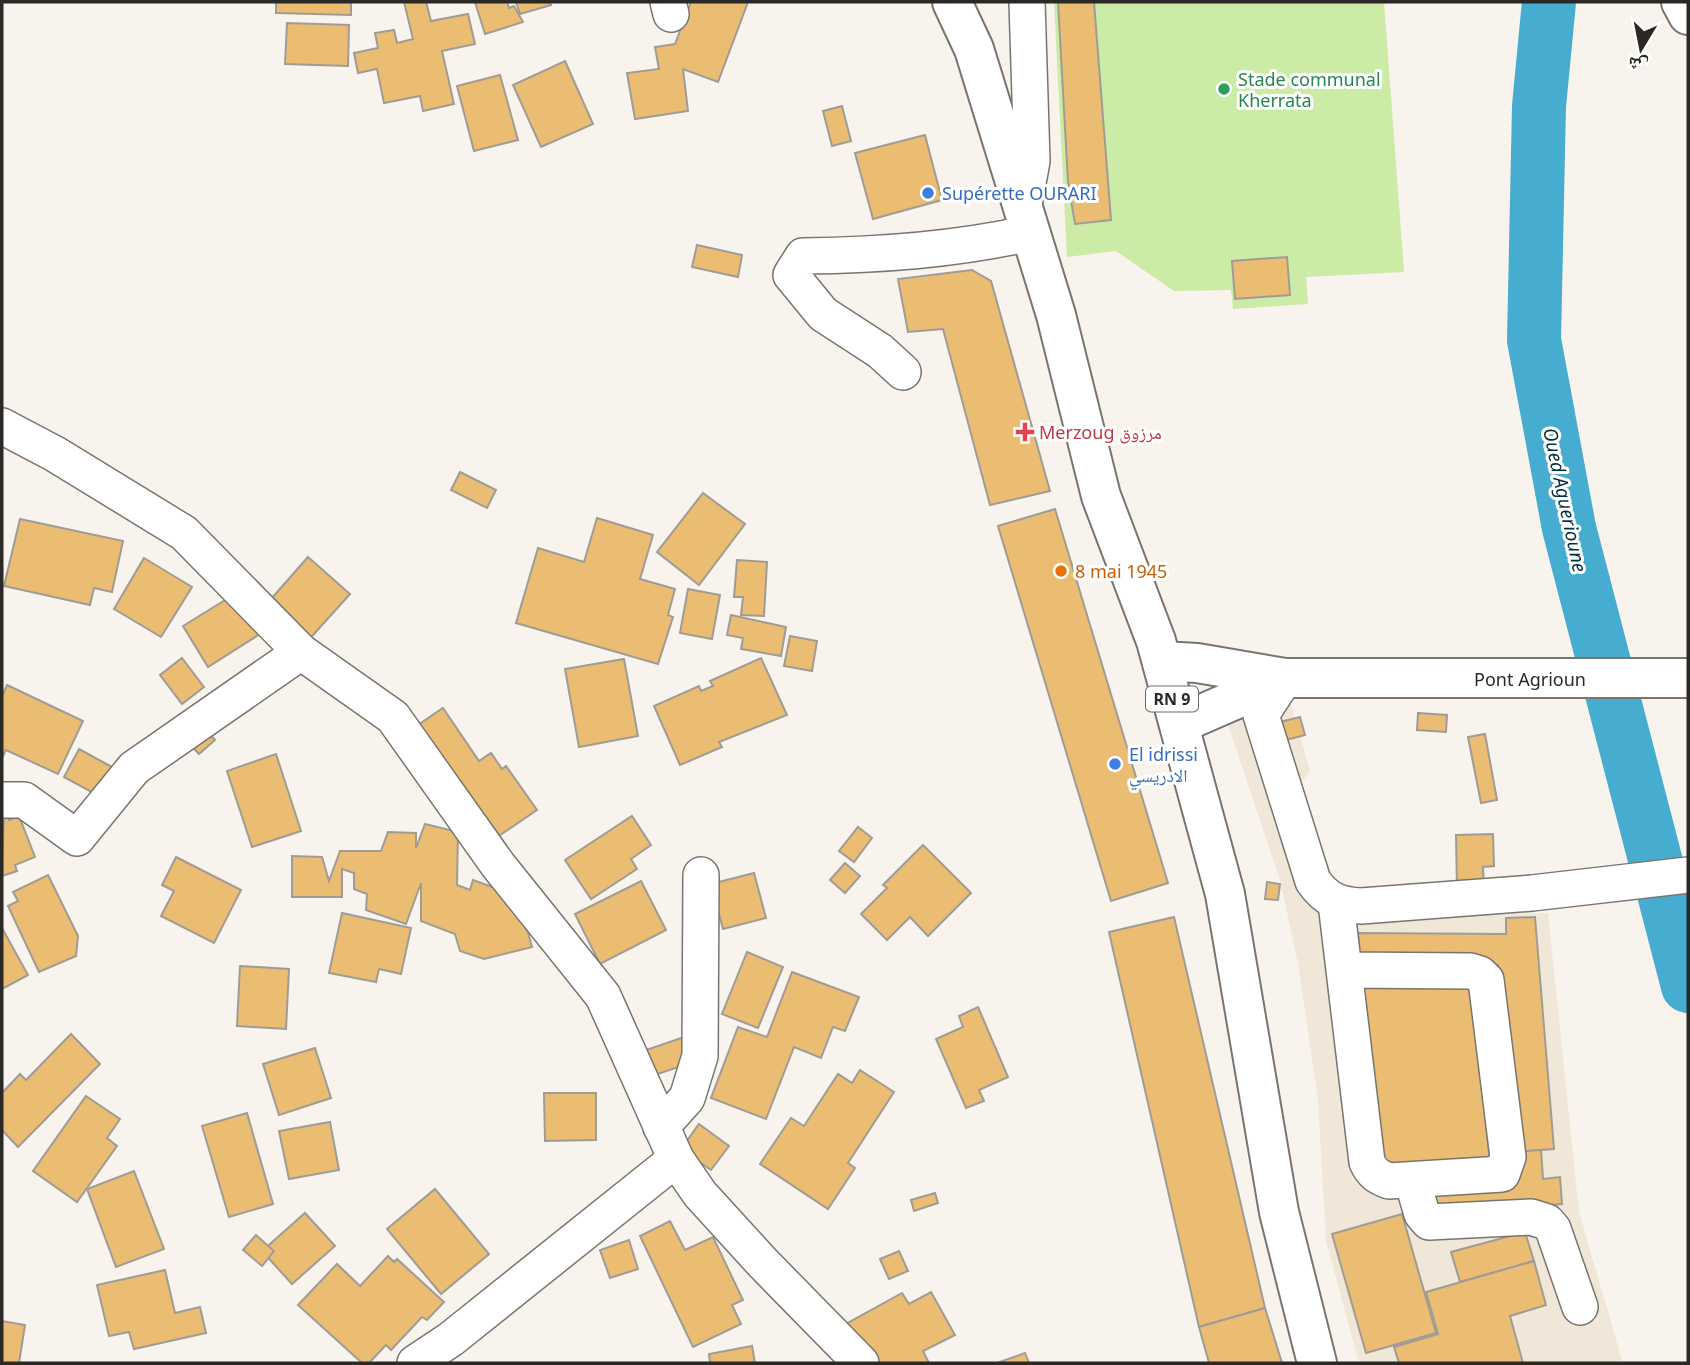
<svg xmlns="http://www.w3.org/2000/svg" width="1690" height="1365" viewBox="0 0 1690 1365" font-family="'Noto Sans','Noto Naskh Arabic',sans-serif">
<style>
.built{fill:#f0e7d9}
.green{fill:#cceba6}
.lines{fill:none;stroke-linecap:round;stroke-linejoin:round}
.river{stroke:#47add0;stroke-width:54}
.building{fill:#eabd72;stroke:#a09c95;stroke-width:2}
.minor-casing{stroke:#79756e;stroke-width:38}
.major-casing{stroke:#79756e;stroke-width:42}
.minor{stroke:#fff;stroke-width:35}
.major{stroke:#fff;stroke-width:38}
.leisure-dot{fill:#2e9e5b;stroke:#fff;stroke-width:2.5}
.shop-dot{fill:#3f7fe0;stroke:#fff;stroke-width:2.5}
.health-dot{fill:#e0444e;stroke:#fff;stroke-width:2.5}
.food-dot{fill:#e8710a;stroke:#fff;stroke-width:2.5}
.labels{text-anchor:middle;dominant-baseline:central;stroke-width:6;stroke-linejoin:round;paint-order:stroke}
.shield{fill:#fff;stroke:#6a6967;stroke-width:2}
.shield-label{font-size:16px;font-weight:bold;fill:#2a2926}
.leisure-label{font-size:18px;fill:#27864d;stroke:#fff;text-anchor:start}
.shop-label{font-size:18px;fill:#366cbe;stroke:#fff;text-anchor:start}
.health-label{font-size:18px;fill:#be3a42;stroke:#fff;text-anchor:start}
.food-label{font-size:18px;fill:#c56008;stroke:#fff;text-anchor:start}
.street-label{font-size:18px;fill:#2a2926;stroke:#fff}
.water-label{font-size:19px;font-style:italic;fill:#00303f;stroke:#fff}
</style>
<rect width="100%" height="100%" fill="#f8f3ec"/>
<polygon class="built" points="1291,704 1310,771 1298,787 1349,918 1548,913 1579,1212 1623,1363 1359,1363 1326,1241 1318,1099 1298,963 1280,880 1226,719"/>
<polygon class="green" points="1054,2 1384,2 1404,272 1306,277 1308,304 1233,309 1231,290 1174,291 1116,251 1067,257"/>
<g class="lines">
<polyline class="river" points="1549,2 1539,106 1534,340 1569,528 1688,986"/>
</g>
<g class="building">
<polygon points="276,2 351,2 351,15 276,13"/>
<polygon points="404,2 426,2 431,21 468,14 475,44 442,51 454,104 423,111 420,96 384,103 377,69 358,73 354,53 378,48 375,33 394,30 397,43 413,39"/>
<polygon points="475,2 507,2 509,8 514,6 523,22 485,34"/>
<polygon points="516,2 550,2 551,5 520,14"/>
<polygon points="691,2 748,2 718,82 683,69 688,111 635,119 627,73 659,69 655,47 675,44"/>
<polygon points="1058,2 1094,2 1111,220 1075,224 1068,182"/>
<polygon points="287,23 349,25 348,66 285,64"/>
<polygon points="565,61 593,124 541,147 513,85"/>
<polygon points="500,75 518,140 474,151 457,86"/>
<polygon points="842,106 851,141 832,146 823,111"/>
<polygon points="925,135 942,200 873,219 855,153"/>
<polygon points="697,245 742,255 738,277 692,267"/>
<polygon points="1287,257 1290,295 1235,299 1232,261"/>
<polygon points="972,270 991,281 1050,491 990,505 943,329 908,332 898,279"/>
<polygon points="460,472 496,490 487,508 451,490"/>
<polygon points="703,493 745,524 699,585 657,552"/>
<polygon points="1055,509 1168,883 1111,901 998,526"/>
<polygon points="597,518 653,535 640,579 675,589 668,615 673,617 658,664 516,623 538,548 584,562"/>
<polygon points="20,519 123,541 112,592 94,588 90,605 4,586"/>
<polygon points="308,557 350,594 305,644 264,607"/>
<polygon points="144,558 192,587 161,637 114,609"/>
<polygon points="737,560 767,562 764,616 741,615 743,597 734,597"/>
<polygon points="688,589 720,595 712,639 680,633"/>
<polygon points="238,592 263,632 208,667 183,626"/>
<polygon points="731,615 786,627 781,656 741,649 743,638 727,635"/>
<polygon points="790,636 817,641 812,671 784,666"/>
<polygon points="182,658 204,687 182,704 160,675"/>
<polygon points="761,658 787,715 719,742 722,747 680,765 654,706 699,686 701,691 713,686 710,681"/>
<polygon points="624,659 638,736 579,747 565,669"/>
<polygon points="7,685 83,721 58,774 6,750 2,758 2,696"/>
<polygon points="443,708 479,761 491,753 502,769 506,766 537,810 490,842 412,729"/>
<polygon points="1418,713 1447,715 1446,732 1417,730"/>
<polygon points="1300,717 1305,735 1286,740 1280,722"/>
<polygon points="201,725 215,740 199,754 185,739"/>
<polygon points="1485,734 1497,800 1481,803 1468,737"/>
<polygon points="79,749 112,767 97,795 64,777"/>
<polygon points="276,754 301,831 252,847 227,771"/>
<polygon points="4,806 9,820 19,816 35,857 15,865 17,871 2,876"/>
<polygon points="632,816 651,845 631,859 637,869 591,899 565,860"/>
<polygon points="425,824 458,832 457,885 470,890 473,880 518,896 532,947 484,959 460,951 455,934 421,921 421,883 406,924 366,910 367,894 354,889 354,873 342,869 342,897 292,897 292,856 322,857 329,881 340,851 381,851 388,832 416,833 416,848"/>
<polygon points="858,827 872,838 854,862 839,851"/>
<polygon points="1493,834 1494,866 1483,867 1484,888 1457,889 1456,835"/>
<polygon points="923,845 971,893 928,936 910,917 887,940 861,914 887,888 883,885"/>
<polygon points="176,857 241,890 214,943 161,916 174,891 162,885"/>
<polygon points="845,863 860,876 845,893 830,880"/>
<polygon points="754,873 766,918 723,929 711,884"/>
<polygon points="48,875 78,936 76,956 39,972 8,906 18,901 13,892"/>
<polygon points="641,881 666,930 600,964 575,914"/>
<polygon points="1267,882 1280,884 1278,900 1265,899"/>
<polygon points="342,913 411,928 401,974 379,969 376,982 329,973"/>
<polygon points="1174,917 1265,1308 1199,1327 1109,932"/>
<polygon points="1535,917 1554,1149 1516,1152 1498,965 1360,966 1358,933 1506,934 1506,918"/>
<polygon points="2,928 28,975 2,989"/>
<polygon points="747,952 783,967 758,1028 722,1014"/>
<polygon points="240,966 289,969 286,1029 237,1026"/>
<polygon points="792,972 859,997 845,1031 833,1027 821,1058 794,1047 766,1119 711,1098 738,1027 767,1037"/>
<polygon points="1358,987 1472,987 1490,1163 1383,1170"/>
<polygon points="978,1007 1008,1077 979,1090 984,1101 966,1108 936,1039 963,1027 959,1016"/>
<polygon points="71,1034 100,1064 18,1147 2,1130 2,1093 20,1074 26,1080"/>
<polygon points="687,1036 696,1061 655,1075 646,1050"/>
<polygon points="315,1048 331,1098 279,1115 263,1064"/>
<polygon points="860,1070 894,1092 848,1163 855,1168 828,1209 760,1164 791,1118 804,1126 838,1074 852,1083"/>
<polygon points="544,1093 596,1093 596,1140 545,1141"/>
<polygon points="86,1096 120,1119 107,1138 117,1146 77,1202 33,1171"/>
<polygon points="247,1113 273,1204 229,1217 202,1126"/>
<polygon points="330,1122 339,1170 289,1179 279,1131"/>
<polygon points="699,1124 729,1146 711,1170 681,1149"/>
<polygon points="1541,1150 1543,1179 1560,1177 1562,1204 1430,1215 1428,1189 1518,1182 1516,1152"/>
<polygon points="134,1171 164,1249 116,1267 87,1189"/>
<polygon points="435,1189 489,1254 441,1294 387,1229"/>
<polygon points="935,1193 938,1203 914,1211 911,1200"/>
<polygon points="305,1213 335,1246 292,1284 262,1251"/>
<polygon points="1402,1214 1436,1333 1366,1353 1332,1234"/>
<polygon points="670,1221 685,1250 713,1237 743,1300 732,1305 741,1324 693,1347 640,1236"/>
<polygon points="1525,1232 1534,1261 1460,1282 1451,1252"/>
<polygon points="256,1235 274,1251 262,1266 243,1250"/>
<polygon points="629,1240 638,1269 610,1278 600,1250"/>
<polygon points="899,1251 908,1271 889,1279 880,1259"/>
<polygon points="388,1256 394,1262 397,1259 444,1302 427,1320 422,1317 391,1350 386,1345 369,1363 362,1363 298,1305 337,1264 360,1286"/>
<polygon points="1534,1261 1546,1305 1510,1316 1523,1363 1399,1363 1394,1347 1438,1334 1426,1292"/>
<polygon points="165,1270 175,1313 200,1307 206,1333 134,1349 129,1332 109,1336 97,1285"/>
<polygon points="931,1292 955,1335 923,1351 929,1363 868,1363 846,1324 902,1293 909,1304"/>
<polygon points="1265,1308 1282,1363 1209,1363 1199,1327"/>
<polygon points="2,1321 25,1325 19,1363 2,1363"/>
<polygon points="752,1346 755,1363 710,1363 709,1354"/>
<polygon points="1025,1353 1029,1363 997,1363"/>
</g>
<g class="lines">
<defs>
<g id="minor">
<polyline points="668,2 671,14"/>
<polyline points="1023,210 1032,161 1027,2"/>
<path d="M903,372L880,351L823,314L791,275L803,256C880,255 955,250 1030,233"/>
<polyline points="2,426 55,454 184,533 301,652 393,717 498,865 603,996 676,1159 700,1194 763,1263 861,1363"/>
<path d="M1285,678L1261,715L1313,881C1326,900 1340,905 1361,906L1532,893L1688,875"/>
<polyline points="2,800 24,800 77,838 134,768 301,652"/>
<path d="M1336,903L1367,1162C1372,1173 1378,1177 1389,1181L1502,1174L1508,1157L1486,980L1480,974L1470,971L1344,970"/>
<polyline points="661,1127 687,1098 700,1056 701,875"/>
<polyline points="1412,1180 1422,1214 1429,1222 1531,1217 1547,1222 1553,1229 1580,1307"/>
<polyline points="415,1363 451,1339 676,1159"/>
</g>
<g id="major">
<polyline points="952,2 974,49 1056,315 1101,496 1156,641 1225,894 1279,1212 1317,1363"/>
<polyline points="1681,2 1688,15"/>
<polyline points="1162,661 1197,663 1285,678 1688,678"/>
<polyline points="1179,724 1285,678"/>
</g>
</defs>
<use href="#minor" class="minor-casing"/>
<use href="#major" class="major-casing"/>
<use href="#minor" class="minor"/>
<use href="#major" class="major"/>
</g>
<circle class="leisure-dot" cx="1224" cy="89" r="7"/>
<g class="shop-dot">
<circle cx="928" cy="193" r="7"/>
<circle cx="1115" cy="764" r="7"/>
</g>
<path class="health-dot" d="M1021.5 421.5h7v7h7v7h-7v7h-7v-7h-7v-7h7z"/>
<circle class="food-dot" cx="1061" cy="571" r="7"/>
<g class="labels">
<rect class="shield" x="1146" y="686.5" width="52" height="25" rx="5"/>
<g class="shield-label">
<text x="1172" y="699">RN 9</text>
</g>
<g class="leisure-label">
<text x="1238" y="79">Stade communal<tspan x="1238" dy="21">Kherrata</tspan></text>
</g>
<g class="shop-label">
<text x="942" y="193">Supérette OURARI</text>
<text x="1129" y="754">El idrissi<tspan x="1129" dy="21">الادريسي</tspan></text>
</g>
<g class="health-label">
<text x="1039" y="432">Merzoug مرزوق</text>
</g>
<g class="food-label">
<text x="1075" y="571">8 mai 1945</text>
</g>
<g class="street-label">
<text x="1530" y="679">Pont Agrioun</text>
</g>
<g class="water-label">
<text transform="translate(1565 500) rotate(78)">Oued Aguerioune</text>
</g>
</g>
<rect width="1690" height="1365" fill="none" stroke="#2a2926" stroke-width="7"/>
<g transform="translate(1641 49) rotate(190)" stroke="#ffffff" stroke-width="5" paint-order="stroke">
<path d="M0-5L12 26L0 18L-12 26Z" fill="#2a2926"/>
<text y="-10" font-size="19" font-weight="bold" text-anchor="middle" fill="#2a2926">ش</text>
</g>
</svg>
